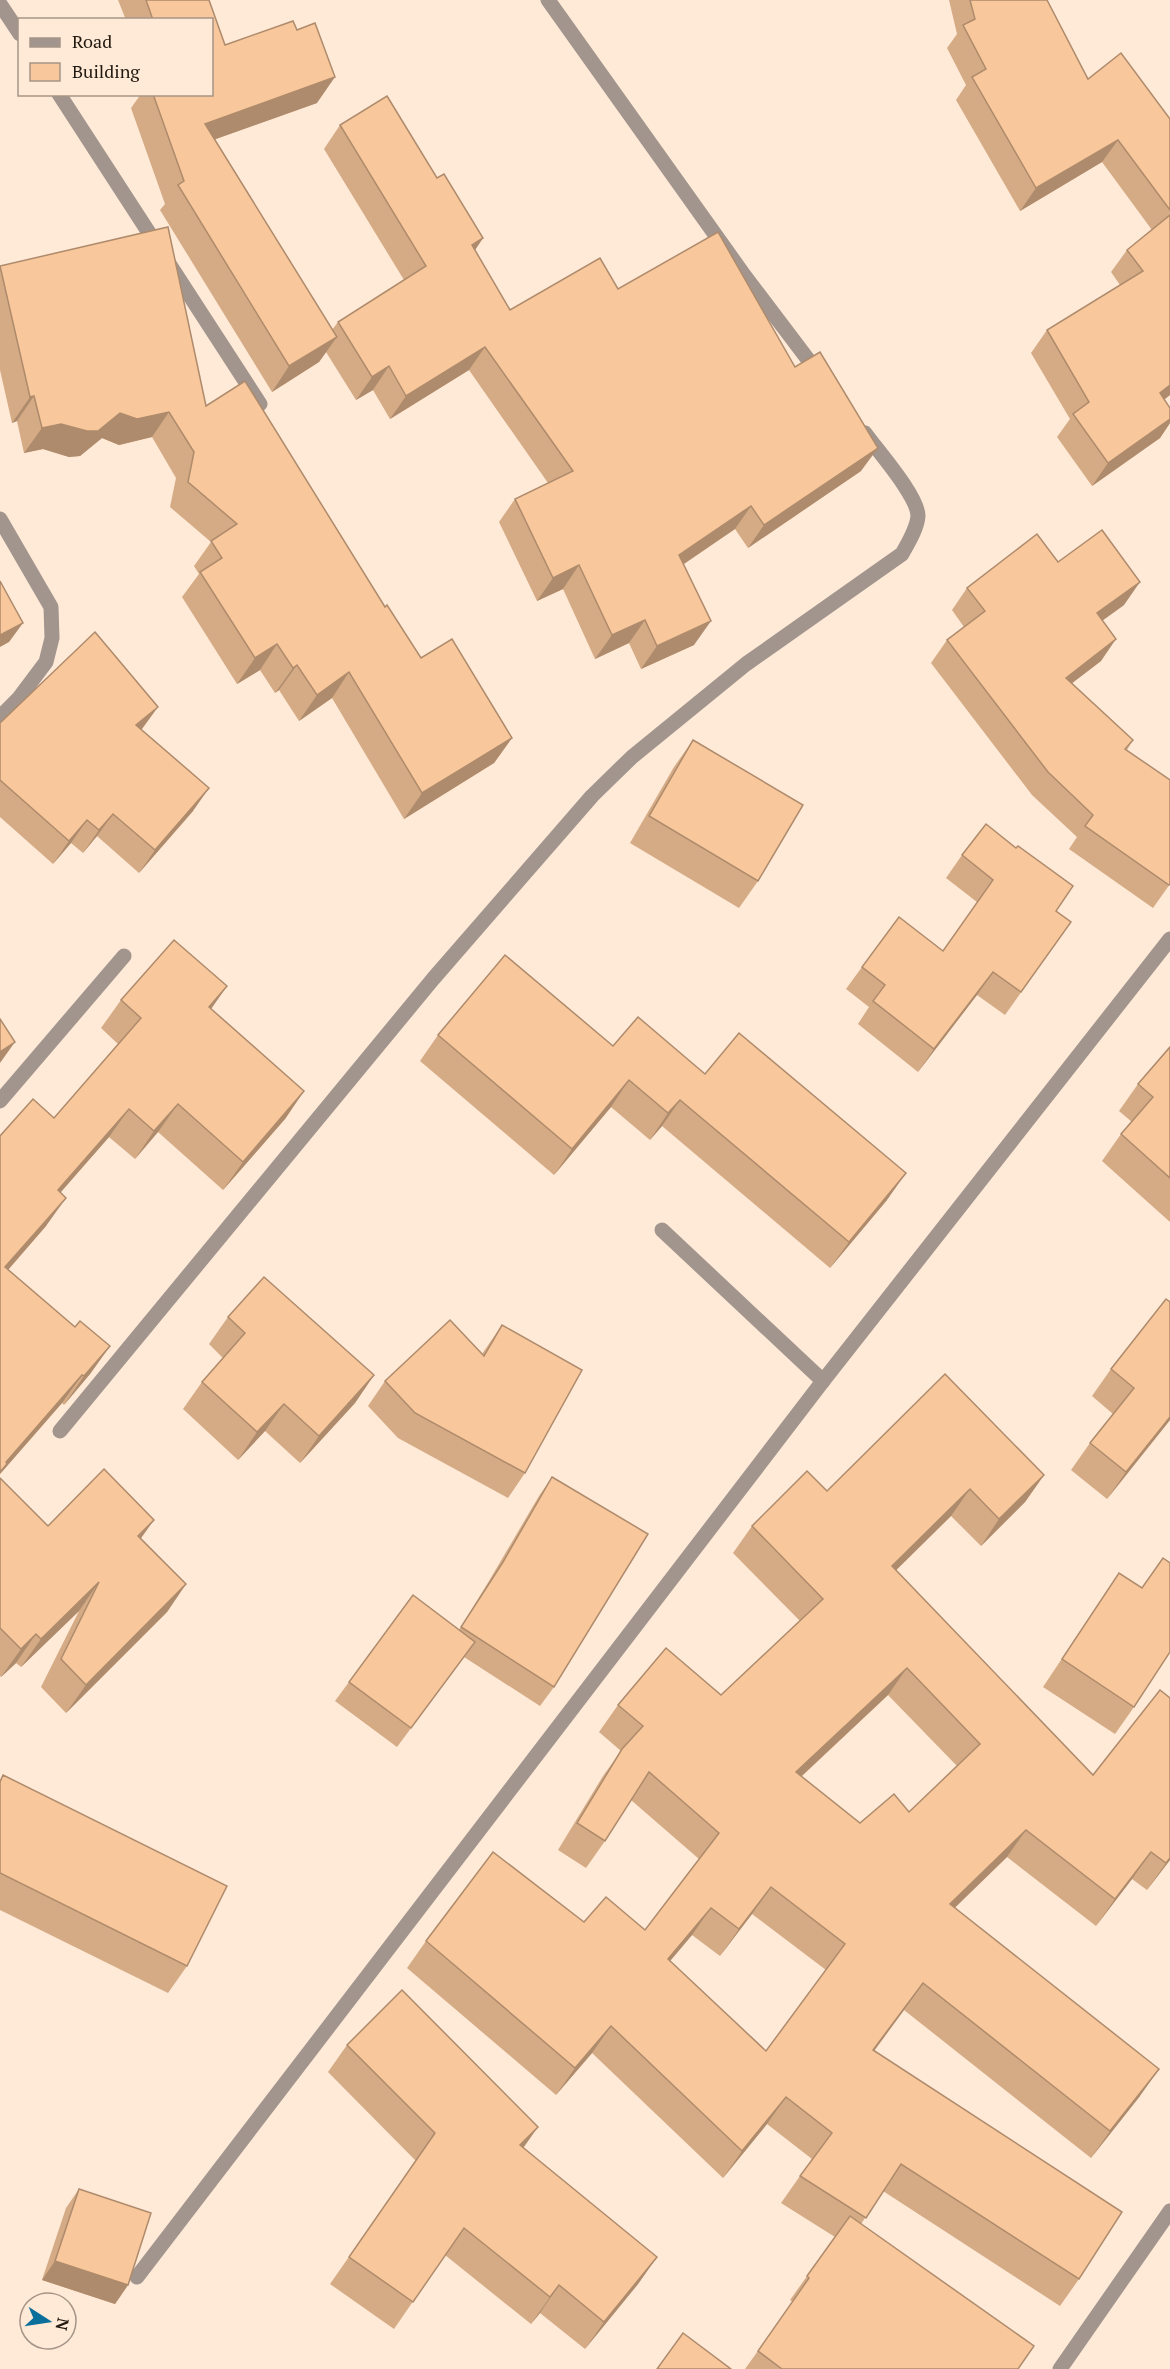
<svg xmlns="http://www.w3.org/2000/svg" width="1170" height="2369" viewBox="0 0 1170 2369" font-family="'PT Serif',serif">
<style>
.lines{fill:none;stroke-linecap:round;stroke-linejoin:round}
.lane{stroke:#a2958d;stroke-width:15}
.street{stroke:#a2958d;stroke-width:15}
.wall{fill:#d5ab85;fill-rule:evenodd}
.shaded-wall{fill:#ae8b6c}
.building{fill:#f8c79b;stroke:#ae8b6c;stroke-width:1.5;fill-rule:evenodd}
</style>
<rect width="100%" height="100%" fill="#ffe9d7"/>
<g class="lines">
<polyline class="lane" points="662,1230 823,1381"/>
<g class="street">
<polyline points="548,0 744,275 819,374"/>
<polyline points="0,4 20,34"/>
<polyline points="59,94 260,404"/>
<polyline points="0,519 51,607 52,638 46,662 19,698 0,717"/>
<polyline points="0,1101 124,956"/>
<path d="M60,1431L433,979L592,796L632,757L746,664L902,554C908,543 917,529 918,516C918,496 877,450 865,433"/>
<polyline points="137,2277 823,1381 1170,939"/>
<polyline points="1060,2369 1170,2211"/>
</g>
</g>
<g class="wall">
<polygon points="118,0 209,0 225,45 317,103 215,139 332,330 338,322 404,280 324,149 340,125 437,178 483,238 475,250 510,310 618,289 795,367 861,471 748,548 735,529 684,564 694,645 641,669 629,643 595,659 563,589 537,601 499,522 515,499 548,483 469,370 390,419 373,390 356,400 326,352 319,362 272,392 160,210 165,204 131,108 141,94 212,94 212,20 126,20"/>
<polygon points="949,0 1047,0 1088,79 1170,119 1170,395 1164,399 1170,408 1170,423 1160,438 1092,486 1057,437 1070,419 1031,353 1047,330 1120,285 1111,272 1127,250 1152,230 1102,162 1020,211 956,100 966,85 947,48 957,34"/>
<polygon points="0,267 206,406 385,607 421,658 512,738 494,763 404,819 332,698 299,721 279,690 275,693 260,670 237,684 182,597 199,574 194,566 211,542 170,507 176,478 152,437 119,445 102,438 80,456 69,457 43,449 24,453 17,421 12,423 0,370"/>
<polygon points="1058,562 1124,605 1103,620 1101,661 1072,683 1133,740 1127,750 1170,884 1153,908 1069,849 1077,837 1032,795 931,663 947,640 964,627 952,610 967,588"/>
<polygon points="0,723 141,730 193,811 139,873 97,836 83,853 71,843 53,864 0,817"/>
<polygon points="693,740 758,881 739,908 630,843 674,767"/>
<polygon points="962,855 1056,911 1071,922 1005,1015 977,995 918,1072 858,1024 869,1007 846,989 862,967 943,951 977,902 946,878"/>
<polygon points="121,1000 211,1009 304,1091 285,1119 223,1190 158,1132 135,1159 109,1137 61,1192 46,1226 8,1270 75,1327 110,1346 90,1374 64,1405 62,1403 0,1474 0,1136 54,1118 118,1044 101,1028"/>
<polygon points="438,1035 613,1046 705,1074 887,1200 830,1268 662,1126 650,1140 611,1107 554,1175 420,1061"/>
<polygon points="1170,1047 1170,1222 1102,1161 1121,1134 1132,1122 1119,1111 1138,1084"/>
<polygon points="1166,1299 1170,1420 1107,1499 1071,1470 1090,1443 1113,1414 1092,1396 1111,1369"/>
<polygon points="228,1317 374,1375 355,1403 300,1463 265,1431 238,1460 183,1409 202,1382 223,1358 209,1344"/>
<polygon points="502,1325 525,1473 508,1498 398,1438 368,1406 385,1381 482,1354"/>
<path d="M1044,1475L1025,1502L981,1546L951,1516L896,1570L1170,1860L1147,1890L1132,1879L1096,1926L1007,1857L955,1907L1140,2096L1091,2158L904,2010L874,2051L1079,2279L1060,2306L883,2191L861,2224L1018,2369H745L793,2302L790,2300L835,2237L781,2203L812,2159L767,2124L723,2178L592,2053L556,2095L407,1968L426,1941L584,1922L645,1930L699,1859L631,1800L605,1841L586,1868L558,1850L603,1776L621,1751L599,1732L618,1705L721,1695L800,1621L733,1553L752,1526L827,1491ZM888,1695L957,1766L909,1812L860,1823L801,1777ZM752,1914L826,1970L766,2051L670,1961L692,1935L720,1956Z"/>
<polygon points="552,1477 554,1687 540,1706 464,1657 397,1747 335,1701 349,1682 459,1630 489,1581 539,1496"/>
<polygon points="0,1478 48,1526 141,1538 186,1584 167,1612 66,1713 41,1687 79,1611 21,1667 16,1663 1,1677 0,1676"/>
<polygon points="1163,1558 1134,1707 1115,1734 1043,1687 1119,1573 1142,1588"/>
<polygon points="3,1775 187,1966 168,1993 0,1910 0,1780"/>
<polygon points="347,2045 524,2148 657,2257 638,2284 585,2349 540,2313 531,2324 445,2255 394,2329 330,2284 416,2161 328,2072"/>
<polygon points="79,2189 128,2285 115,2304 42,2280 66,2208"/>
</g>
<g class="shaded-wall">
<polygon points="335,77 317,103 188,149 205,124"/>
<polygon points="1118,140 1102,162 1020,211 1036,188"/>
<polygon points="483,238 467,262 472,245"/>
<polygon points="337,337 319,362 272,392 289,366"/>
<polygon points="485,347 469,370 390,419 406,396"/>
<polygon points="389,366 373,390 356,400 372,377"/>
<polygon points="1170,385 1170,395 1144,416 1160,393"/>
<polygon points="34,396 17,421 12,423 30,397"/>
<polygon points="169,412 152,437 119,445 102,438 80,456 69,457 43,449 24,453 42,428 120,413"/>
<polygon points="1170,419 1170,423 1160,438 1092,486 1108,463"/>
<polygon points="878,448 861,471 748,548 764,525"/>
<polygon points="751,506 735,529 663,578 679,555"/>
<polygon points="579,565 563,589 537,601 553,578"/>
<polygon points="1140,582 1124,605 1081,636 1097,613"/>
<polygon points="645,620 629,643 595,659 612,635"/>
<polygon points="711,621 694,645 641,669 657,646"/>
<polygon points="23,623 9,642 0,647 0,635"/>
<polygon points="1116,639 1101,661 1050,700 1066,678"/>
<polygon points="277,644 260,670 237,684 255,658"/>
<polygon points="297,665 279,690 275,693 293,668"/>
<polygon points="349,672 332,698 299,721 317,695"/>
<polygon points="158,707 142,729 120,748 136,725"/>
<polygon points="512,738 494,763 404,819 422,793"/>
<polygon points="209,788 193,811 139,873 155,850"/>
<polygon points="113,814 97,836 83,853 99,830"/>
<polygon points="87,820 71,843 53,864 69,841"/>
<polygon points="993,972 977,995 918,1072 934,1049"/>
<polygon points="227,986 207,1015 209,1007"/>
<polygon points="15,1042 0,1063 0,1052"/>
<polygon points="629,1080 611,1107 554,1175 572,1149"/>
<polygon points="304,1091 285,1119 223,1190 243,1162"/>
<polygon points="680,1100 662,1126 650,1140 668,1113"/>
<polygon points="178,1104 158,1132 135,1159 154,1131"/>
<polygon points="129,1109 109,1137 38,1218 58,1190"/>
<polygon points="906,1173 887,1200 830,1268 849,1242"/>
<polygon points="66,1198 46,1226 0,1279 5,1267"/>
<polygon points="110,1346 90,1374 64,1405 84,1376"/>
<polygon points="82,1375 62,1403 0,1474 0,1470 6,1462"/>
<polygon points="374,1375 355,1403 300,1463 319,1436"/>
<polygon points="284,1404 265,1431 238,1460 257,1432"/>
<polygon points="1170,1417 1170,1420 1107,1499 1126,1472"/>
<polygon points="1044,1475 1025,1502 981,1546 999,1519"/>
<polygon points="970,1489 951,1516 873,1593 892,1566"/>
<polygon points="154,1520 134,1548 138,1536"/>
<polygon points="99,1582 79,1611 21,1667 41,1639"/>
<polygon points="186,1584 167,1612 66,1713 86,1685"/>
<polygon points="36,1634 16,1663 1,1677 21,1649"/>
<polygon points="907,1668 888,1695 777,1799 796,1772"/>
<polygon points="1026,1830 1007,1857 931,1931 950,1904"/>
<polygon points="1151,1852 1132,1879 1096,1926 1115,1899"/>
<polygon points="1170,1858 1170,1860 1147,1890 1166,1863"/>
<polygon points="771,1887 752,1914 720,1956 739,1929"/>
<polygon points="711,1908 692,1935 649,1986 668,1959"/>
<polygon points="923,1983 904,2010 854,2078 873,2050"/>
<polygon points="611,2026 592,2053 556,2095 575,2068"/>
<polygon points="1159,2069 1140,2096 1091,2158 1110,2131"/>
<polygon points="786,2097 767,2124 723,2178 742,2151"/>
<polygon points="538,2127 519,2154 520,2145"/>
<polygon points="657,2257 638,2284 585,2349 604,2322"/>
<polygon points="55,2261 128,2285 115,2304 42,2280"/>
<polygon points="559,2285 540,2313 531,2324 550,2297"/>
</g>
<g class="building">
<polygon points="146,0 209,0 225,45 293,21 297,30 315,23 335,77 205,124 337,337 289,366 178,185 184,181 153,94 212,94 212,20 153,20"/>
<polygon points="970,0 1047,0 1088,79 1121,53 1170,119 1170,210 1118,140 1036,188 972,77 986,69 963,25 975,19"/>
<polygon points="387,96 437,178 444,174 483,238 472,245 510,310 600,258 618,289 718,232 795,367 820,352 878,448 764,525 751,506 679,555 711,621 657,646 645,620 612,635 579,565 553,578 515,499 573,471 485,347 406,396 389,366 372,377 338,322 426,266 340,125"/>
<polygon points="1170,215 1170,385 1160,393 1170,408 1170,419 1108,463 1073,414 1089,402 1047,330 1143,271 1127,250"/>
<polygon points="168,227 206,406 245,381 385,607 387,605 421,658 452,639 512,738 422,793 349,672 317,695 297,665 293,668 277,644 255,658 200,572 222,558 211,541 237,524 188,482 194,452 169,412 137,419 120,413 98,431 87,431 61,424 42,428 34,396 30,397 0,266"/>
<polygon points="1102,530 1140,582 1097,613 1116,639 1066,678 1133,740 1125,749 1170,780 1170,884 1169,885 1085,826 1093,815 1048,772 947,640 985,611 967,588 1037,534 1058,562"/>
<polygon points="0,581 23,623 0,635"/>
<polygon points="95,632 158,707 136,725 209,788 155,850 113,814 99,830 87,820 69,841 0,780 0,723"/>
<polygon points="693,740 803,805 758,881 649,816"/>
<polygon points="986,824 1016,848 1018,846 1073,886 1056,911 1071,922 1021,992 993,972 934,1049 873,1001 885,985 862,967 899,917 943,951 993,880 962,855"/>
<polygon points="174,940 227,986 209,1007 304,1091 243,1162 178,1104 154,1131 129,1109 58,1190 66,1198 5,1267 75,1327 80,1321 110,1346 84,1376 82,1375 6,1462 7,1464 0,1472 0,1136 33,1099 54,1118 141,1018 121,1000"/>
<polygon points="505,955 613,1046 638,1017 705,1074 739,1033 906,1173 849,1242 680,1100 668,1113 629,1080 572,1149 438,1035"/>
<polygon points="0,1019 15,1042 0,1052"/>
<polygon points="1170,1047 1170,1178 1121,1134 1153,1097 1138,1084"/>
<polygon points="264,1277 374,1375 319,1436 284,1404 257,1432 202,1382 245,1333 228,1317"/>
<polygon points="1166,1299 1170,1302 1170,1417 1126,1472 1090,1443 1134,1388 1111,1369"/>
<polygon points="450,1320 484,1356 502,1325 582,1370 525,1473 415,1413 385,1381"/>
<path d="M945,1374L1044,1475L999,1519L970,1489L892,1566L1093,1775L1160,1690L1170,1698V1858L1166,1863L1151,1852L1115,1899L1026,1830L950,1904L1159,2069L1110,2131L923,1983L873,2050L1122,2212L1079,2279L901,2164L866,2218L800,2176L832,2133L786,2097L742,2151L611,2026L575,2068L426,1941L493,1852L584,1922L606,1897L645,1930L719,1833L649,1772L605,1841L577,1823L622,1749L643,1726L618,1705L666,1648L721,1695L823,1599L752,1526L807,1471L827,1491ZM907,1668L980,1744L909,1812L894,1794L860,1823L796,1772ZM771,1887L845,1944L766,2051L668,1959L711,1908L739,1929Z"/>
<polygon points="104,1469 154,1520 138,1536 186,1584 86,1685 61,1659 99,1582 41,1639 36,1634 21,1649 0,1628 0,1478 48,1526"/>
<polygon points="552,1477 648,1534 554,1687 461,1627 503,1562"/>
<polygon points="1163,1558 1170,1563 1170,1652 1134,1707 1062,1659 1119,1573 1142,1588"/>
<polygon points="413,1595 475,1642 411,1728 349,1682"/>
<polygon points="3,1775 227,1886 187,1966 0,1873 0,1782"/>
<polygon points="402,1990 538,2127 520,2145 657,2257 604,2322 559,2285 550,2297 464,2228 413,2302 349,2257 435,2133 347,2045"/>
<polygon points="79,2189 151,2213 128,2285 55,2261"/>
<polygon points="850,2216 1034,2346 1018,2369 782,2369 758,2351 809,2278 807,2276"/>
<polygon points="683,2333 731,2369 657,2369"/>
</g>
<rect x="18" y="18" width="195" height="78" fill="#ffe9d7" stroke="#a69587" stroke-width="1.5"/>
<rect x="30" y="38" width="30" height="9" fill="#a2958d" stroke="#a69587" stroke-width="1.5"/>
<text x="72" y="48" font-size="18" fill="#21180f">Road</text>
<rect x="30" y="63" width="30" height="18" fill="#f8c79b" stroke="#a69587" stroke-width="1.5"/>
<text x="72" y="78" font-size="18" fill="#21180f">Building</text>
<g transform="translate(48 2321) rotate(102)"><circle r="28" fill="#ffe9d7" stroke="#a69587" stroke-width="1.5"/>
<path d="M0-4.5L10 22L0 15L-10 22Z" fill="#0b6f9c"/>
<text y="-9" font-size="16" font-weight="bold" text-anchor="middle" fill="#21180f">N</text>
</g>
</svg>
